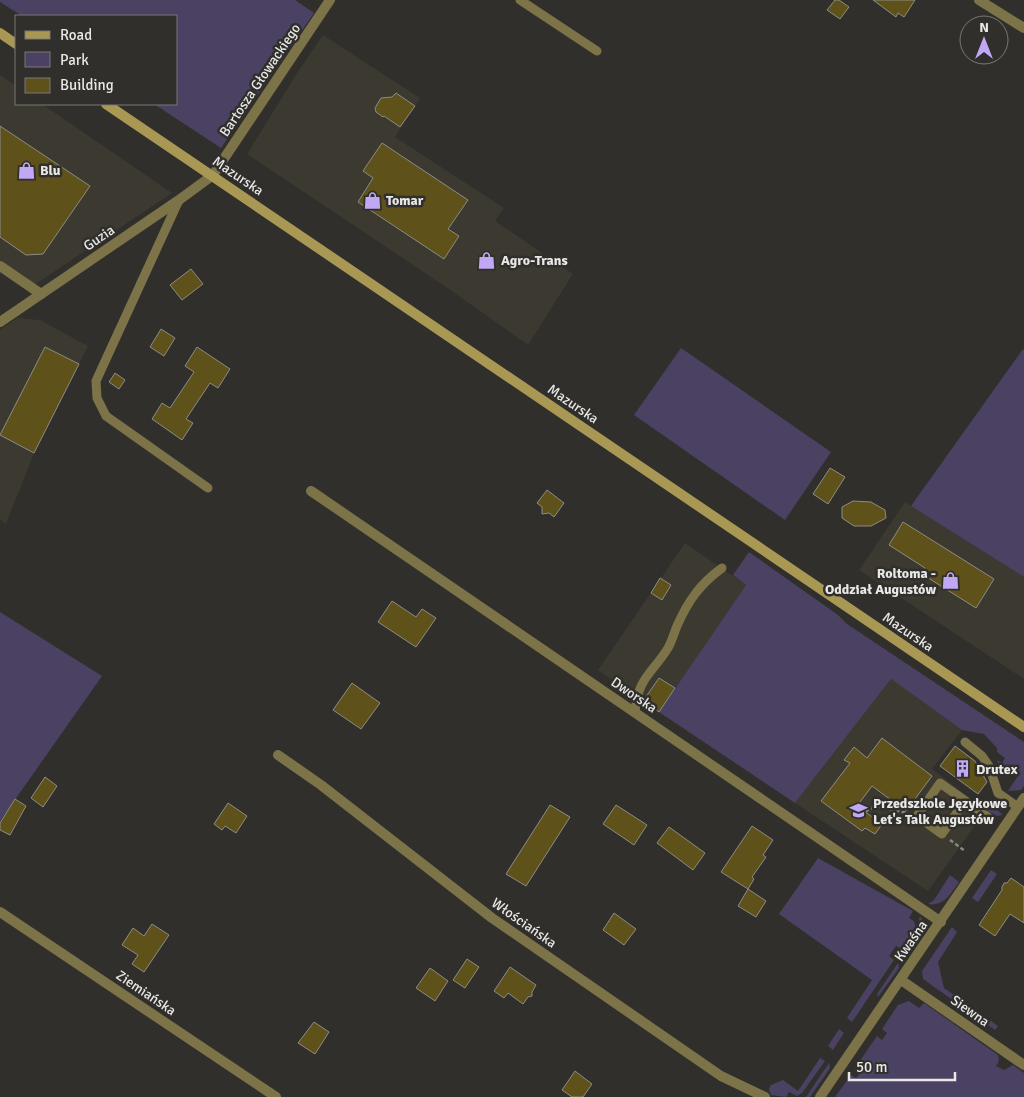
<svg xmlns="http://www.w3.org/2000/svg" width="1024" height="1097" viewBox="0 0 1024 1097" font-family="Signika,sans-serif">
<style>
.built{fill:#3b3930}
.green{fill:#4b4162}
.building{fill:#5e511a;stroke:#8c8c88}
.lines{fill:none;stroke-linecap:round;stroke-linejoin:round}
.path{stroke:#878784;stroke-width:2.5;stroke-dasharray:4 2.5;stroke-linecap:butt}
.service{stroke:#7d7348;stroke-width:9}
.minor{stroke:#7d7348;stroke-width:10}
.secondary{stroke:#a99853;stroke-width:10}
.labels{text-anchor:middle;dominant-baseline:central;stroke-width:5;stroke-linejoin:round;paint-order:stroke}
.street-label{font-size:14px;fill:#e8e8e6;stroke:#302f2c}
.poi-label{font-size:14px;font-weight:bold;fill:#e8e8e6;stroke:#302f2c;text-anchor:start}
</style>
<rect width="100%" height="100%" fill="#302f2c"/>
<g class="built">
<polygon points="323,35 420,98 395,137 504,208 495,221 573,274 528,345 449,289 247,154 297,73"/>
<polygon points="0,75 16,86 16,104 42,104 172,193 34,285 0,262"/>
<polygon points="17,318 40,320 88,346 34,453 6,524 0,519 0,330"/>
<polygon points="905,502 1024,577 1024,679 859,570"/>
<polygon points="685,543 746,585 659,712 598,670"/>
<polygon points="891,679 962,730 932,769 986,810 928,891 795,803"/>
</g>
<g class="green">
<polygon points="0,0 295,0 314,13 221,148 154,104 176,104 176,16 22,16 0,2"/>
<polygon points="681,348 831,452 785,520 634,415"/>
<polygon points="1023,349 1024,350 1024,577 911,506"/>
<path d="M749,552L838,615L847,624L1024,742V786L1021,790L1008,791L1018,776C1009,772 1000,771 997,760L1002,763L1005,758L997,752V748L984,734L962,730L891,679L795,803L659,712L746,585L733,575Z"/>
<polygon points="0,612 102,676 0,821"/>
<polygon points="988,804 1001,813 1002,815 997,816 986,810 984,809"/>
<polygon points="818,858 913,911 909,918 914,921 916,928 902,949 896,946 889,956 894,960 852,1022 847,1018 872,980 779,914"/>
<polygon points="991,870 997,874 978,902 972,898"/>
<path d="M950,875L959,882C951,893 944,907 928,904L934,900Z"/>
<path d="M920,916C930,930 918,940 910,951L907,952L906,951L920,930L919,919Z"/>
<polygon points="952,927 957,932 938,962 944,988 998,1026 995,1030 923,979 922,971"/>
<polygon points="898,963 899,968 878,997 877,994"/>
<polygon points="909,1001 919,1008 924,1003 998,1055 999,1061 996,1066 1004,1070 1013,1065 1024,1073 1024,1097 835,1097 851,1075 856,1078 861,1072 855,1068 877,1036 882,1040 887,1033 882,1029 898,1005"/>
<polygon points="839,1029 844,1033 833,1050 828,1046"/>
<polygon points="820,1058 825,1061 802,1093 797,1096 789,1092 786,1097 771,1095 769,1089 771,1085 783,1080 798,1091"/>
<polygon points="829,1063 830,1068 810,1097 806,1097"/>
</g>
<g class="building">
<polygon points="835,0 839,0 849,7 840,19 827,10"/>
<polygon points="873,0 915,0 904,17 898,13 896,17"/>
<polygon points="396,93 415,106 400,127 384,116 383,117 376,112 375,108 381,98 392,97"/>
<polygon points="0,126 90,186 43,254 26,255 0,237"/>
<polygon points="382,143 468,200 448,229 459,236 444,259 358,202 373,178 363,171"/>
<polygon points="191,269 203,284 182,300 170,285"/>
<polygon points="161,329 175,338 164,356 150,347"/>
<polygon points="45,347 79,364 34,453 0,435"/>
<polygon points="197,347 230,369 218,388 210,383 186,419 193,423 182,440 152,419 162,403 170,408 194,372 185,366"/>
<polygon points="115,373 125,380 119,389 109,382"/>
<polygon points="830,468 845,477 828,504 813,494"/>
<polygon points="547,490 564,503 554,517 549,513 542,514 542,507 537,503"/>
<polygon points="853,501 871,502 885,510 886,518 871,526 854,526 842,518 842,507"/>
<polygon points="903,522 994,579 976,608 922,574 925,568 889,545"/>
<polygon points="660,578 671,585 662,600 651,593"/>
<polygon points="392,601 416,617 422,609 436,618 416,647 378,622"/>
<polygon points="659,678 675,688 659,712 643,701"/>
<polygon points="352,683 380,703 361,729 333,710"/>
<polygon points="882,738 932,776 906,811 872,786 857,806 882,824 875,834 865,828 862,831 821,801 850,763 844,760 854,747 867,758"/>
<polygon points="955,746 975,761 987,782 978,794 940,766"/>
<polygon points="45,777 57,786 43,807 31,798"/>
<polygon points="15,799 26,806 10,835 0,830 0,823"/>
<polygon points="228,803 247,816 236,833 225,826 222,830 214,824"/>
<polygon points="550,805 570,817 526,886 506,874"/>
<polygon points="616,805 647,825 634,845 603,824"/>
<polygon points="752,826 773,840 763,855 766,857 752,877 754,879 748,889 721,872"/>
<polygon points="669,827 705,853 693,870 657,843"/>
<polygon points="1011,878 1024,887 1024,923 1010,914 995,936 979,925 1002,890 1002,887 1004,883 1007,883"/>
<polygon points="748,889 766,901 756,917 738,906"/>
<polygon points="614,913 636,929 624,945 603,930"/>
<polygon points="152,924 169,935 144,972 132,964 138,955 122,945 133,928 144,936"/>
<polygon points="467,959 479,967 465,988 453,980"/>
<polygon points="510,967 536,985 532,992 532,996 528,997 523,1004 508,993 504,998 494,991"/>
<polygon points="430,968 448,981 435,1001 416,988"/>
<polygon points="314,1022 329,1032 315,1054 298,1043"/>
<polygon points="575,1071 592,1084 583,1097 572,1097 562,1090"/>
</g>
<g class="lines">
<g class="path">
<polyline points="865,812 875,806 907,813"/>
<polyline points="950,840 965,851"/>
</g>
<g class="service">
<polyline points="520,0 597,51"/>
<polyline points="179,200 96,381 97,398 106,416 208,488"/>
<path d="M635,712C638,677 652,674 668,648C672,641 674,633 677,626C688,601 700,584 722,568"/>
<polyline points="965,742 982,756 989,766 998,793 1018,807"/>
<polyline points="965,801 942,834 917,816 940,783 988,817"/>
</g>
<g class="minor">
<polyline points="979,0 1024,28"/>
<polyline points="0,266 41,294"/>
<polyline points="0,322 179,200 213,175 330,0"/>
<polyline points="311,491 941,922"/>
<polyline points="278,755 321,785 492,918 721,1076 765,1097"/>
<polyline points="0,912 276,1097"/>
<polyline points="901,980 1024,1065"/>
<polyline points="820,1097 1024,798"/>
</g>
<g class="secondary">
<polyline points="0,33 16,44"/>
<polyline points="106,104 1024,727"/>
</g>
</g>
<defs>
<symbol id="shop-bare" viewBox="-9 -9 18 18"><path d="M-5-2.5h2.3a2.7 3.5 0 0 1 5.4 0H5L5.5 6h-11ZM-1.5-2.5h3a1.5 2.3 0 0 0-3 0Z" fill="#c0a8f4" stroke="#302f2c" stroke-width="2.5" paint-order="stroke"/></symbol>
<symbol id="building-bare" viewBox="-9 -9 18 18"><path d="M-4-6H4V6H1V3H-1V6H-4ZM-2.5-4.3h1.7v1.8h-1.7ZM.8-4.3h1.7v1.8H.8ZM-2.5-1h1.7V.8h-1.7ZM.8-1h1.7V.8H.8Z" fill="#c0a8f4" stroke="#302f2c" stroke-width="2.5" paint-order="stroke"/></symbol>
<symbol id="school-bare" viewBox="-9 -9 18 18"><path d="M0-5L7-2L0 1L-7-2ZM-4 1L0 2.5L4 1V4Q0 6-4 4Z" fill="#c0a8f4" stroke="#302f2c" stroke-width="2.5" paint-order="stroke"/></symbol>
</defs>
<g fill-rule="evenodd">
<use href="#shop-bare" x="14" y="158" width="25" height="25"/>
<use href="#shop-bare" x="360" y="188" width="25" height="25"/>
<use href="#shop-bare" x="474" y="248" width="25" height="25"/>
<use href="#shop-bare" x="938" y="568" width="25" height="25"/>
<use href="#building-bare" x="950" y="756" width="25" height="25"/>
<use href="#school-bare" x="846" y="798" width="25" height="25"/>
</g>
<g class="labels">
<g class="street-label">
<text transform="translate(260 80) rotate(-56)">Bartosza Głowackiego</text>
<text transform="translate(238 176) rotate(34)">Mazurska</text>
<text transform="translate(99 238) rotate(-34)">Guzia</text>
<text transform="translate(573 404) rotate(34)">Mazurska</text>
<text transform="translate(908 632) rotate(34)">Mazurska</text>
<text transform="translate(634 695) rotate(34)">Dworska</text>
<text transform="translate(524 923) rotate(35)">Włościańska</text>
<text transform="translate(911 941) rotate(-55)">Kwaśna</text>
<text transform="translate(146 993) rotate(34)">Ziemiańska</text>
<text transform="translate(970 1011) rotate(35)">Siewna</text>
</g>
<g class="poi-label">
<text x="40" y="170">Blu</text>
<text x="386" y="200">Tomar</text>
<text x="501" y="260">Agro-Trans</text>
<text x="936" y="573" text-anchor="end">Roltoma -<tspan x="936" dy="16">Oddział Augustów</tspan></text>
<text x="976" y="769">Drutex</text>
<text x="873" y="803">Przedszkole Językowe<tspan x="873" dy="16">Let's Talk Augustów</tspan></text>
</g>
</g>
<rect x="15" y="15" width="162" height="90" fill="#302f2c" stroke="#7a7976"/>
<rect x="25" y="31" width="25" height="8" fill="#a99853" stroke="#7a7976"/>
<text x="60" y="40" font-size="15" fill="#e8e8e6">Road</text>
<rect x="25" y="52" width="25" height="15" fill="#4b4162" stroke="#7a7976"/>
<text x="60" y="65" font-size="15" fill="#e8e8e6">Park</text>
<rect x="25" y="78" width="25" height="15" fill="#5e511a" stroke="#7a7976"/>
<text x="60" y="90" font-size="15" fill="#e8e8e6">Building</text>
<g transform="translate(984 40)"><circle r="24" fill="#302f2c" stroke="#7a7976"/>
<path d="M0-4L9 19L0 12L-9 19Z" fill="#c0a8f4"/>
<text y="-8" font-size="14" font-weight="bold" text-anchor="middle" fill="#e8e8e6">N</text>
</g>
<path d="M849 1072v8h106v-8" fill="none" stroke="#e8e8e6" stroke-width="2.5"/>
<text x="856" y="1072" font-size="15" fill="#e8e8e6" stroke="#302f2c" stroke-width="4" paint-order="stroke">50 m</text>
</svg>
